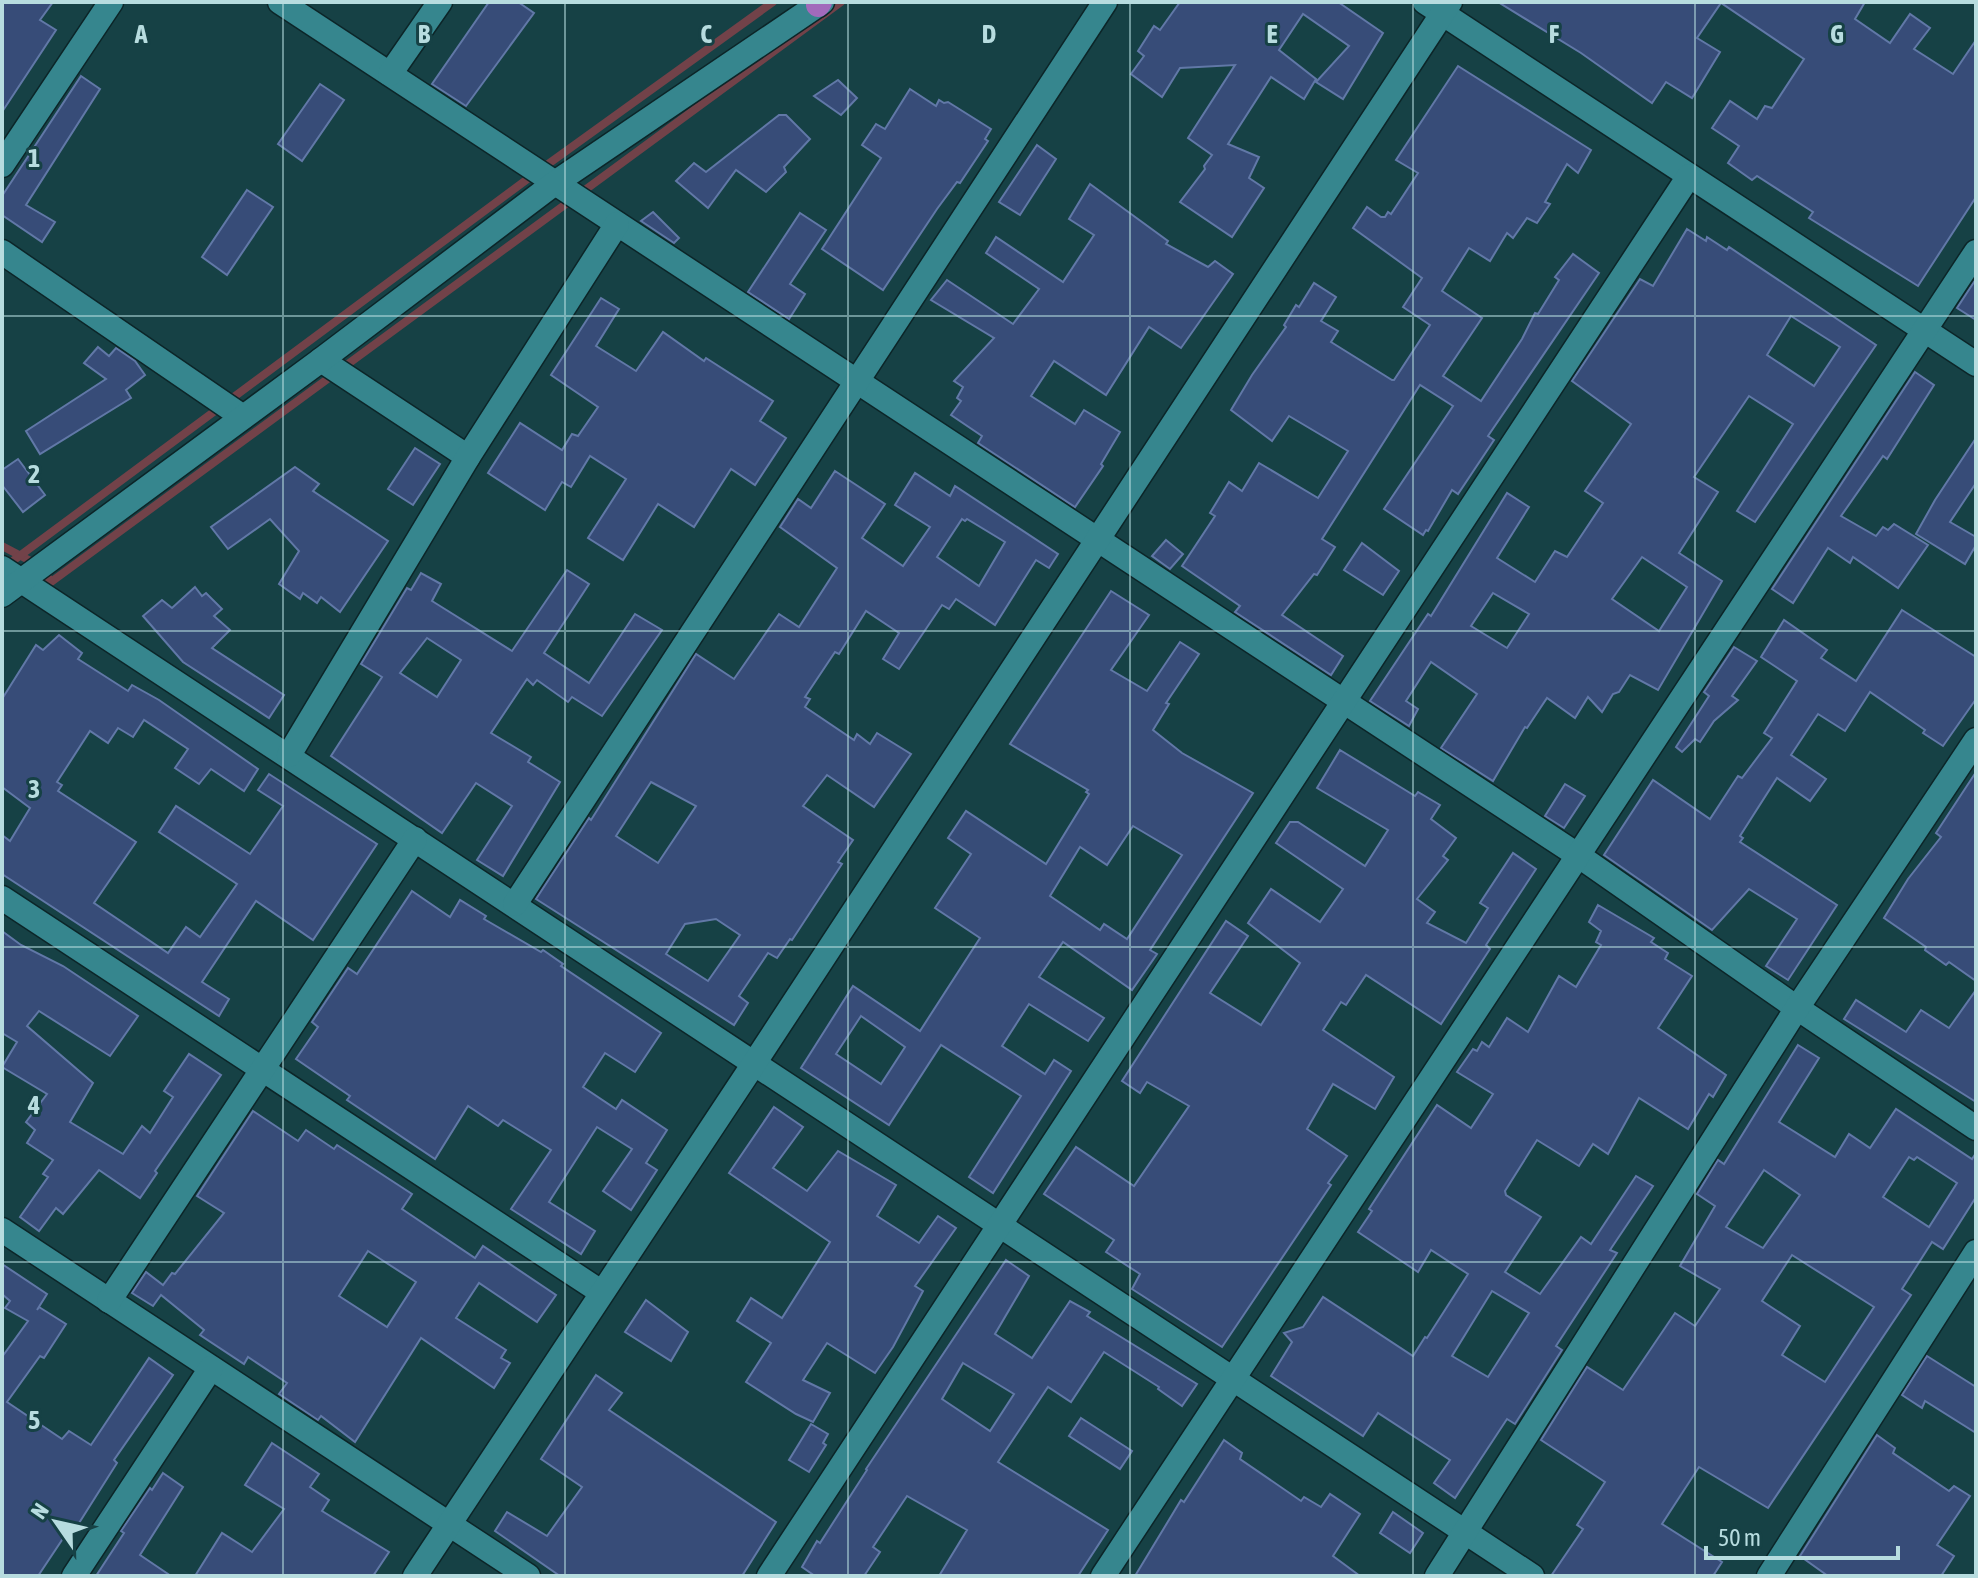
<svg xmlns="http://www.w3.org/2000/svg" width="1978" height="1578" viewBox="0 0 1978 1578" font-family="'Asap Condensed',sans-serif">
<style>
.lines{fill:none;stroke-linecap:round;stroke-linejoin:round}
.stream{stroke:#724249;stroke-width:8}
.building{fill:#374c78;stroke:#6178a7;stroke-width:2;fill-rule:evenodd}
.minor-casing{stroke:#0c2528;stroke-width:27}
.secondary-casing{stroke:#0c2528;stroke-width:27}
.trunk-casing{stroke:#0c2528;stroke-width:27}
.minor{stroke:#36868e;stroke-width:24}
.secondary{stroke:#36868e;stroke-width:24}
.trunk{stroke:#a26abb;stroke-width:24}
.grid{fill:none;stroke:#b7dcdf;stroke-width:2;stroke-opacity:0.55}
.grid-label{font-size:26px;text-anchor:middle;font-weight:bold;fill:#b7dcdf;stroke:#164145;stroke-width:6;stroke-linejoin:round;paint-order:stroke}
</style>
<rect width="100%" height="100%" fill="#164145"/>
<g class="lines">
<g class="stream">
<polyline points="2,546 40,566 51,582 841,2"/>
<polyline points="6,566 537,172 773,2"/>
</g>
</g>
<g class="building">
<polygon points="2,2 53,2 40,20 56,30 2,112"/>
<polygon points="489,2 518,2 534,13 466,106 432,84"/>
<polygon points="1180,2 1338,2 1383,33 1343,99 1316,82 1349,46 1303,14 1279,50 1316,79 1304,99 1271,77 1228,144 1259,157 1249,178 1264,188 1232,237 1180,202 1205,169 1204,166 1212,155 1188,138 1235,65 1180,68 1162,97 1131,74 1144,56 1138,51 1154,26 1160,30"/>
<polygon points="1498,2 1865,2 1855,19 1890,43 1910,14 1930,28 1914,49 1953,74 1976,40 1976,197 1918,286 1809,218 1813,212 1757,176 1752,180 1728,163 1739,146 1712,128 1730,101 1757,119 1765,106 1772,108 1804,59 1721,3 1697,38 1720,52 1692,98 1666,82 1652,103 1581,53"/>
<polygon points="1458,66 1591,150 1578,173 1567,164 1545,202 1550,204 1537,223 1527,218 1513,238 1507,233 1490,261 1469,248 1442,291 1482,318 1443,376 1481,401 1522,339 1535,313 1538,314 1559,280 1555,277 1573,254 1599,273 1488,436 1494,440 1458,494 1452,490 1428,531 1426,530 1423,535 1384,509 1453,406 1420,385 1322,539 1335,547 1317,575 1314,574 1282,615 1343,656 1331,675 1235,612 1240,606 1182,566 1215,516 1210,513 1229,482 1242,491 1259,463 1318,498 1348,451 1289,416 1272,441 1231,410 1252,375 1286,327 1284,325 1296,305 1299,307 1314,283 1336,297 1321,321 1338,331 1331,342 1392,380 1394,380 1430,325 1403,307 1422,278 1353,228 1367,207 1381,217 1385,217 1388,212 1391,214 1418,173 1396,160"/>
<polygon points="81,76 100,89 26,205 55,222 42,242 2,215 2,196"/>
<polygon points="838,80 857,98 841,115 814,96"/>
<polygon points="320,84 344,100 302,161 278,144"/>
<polygon points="910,89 936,106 939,100 944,103 948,102 991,129 985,139 988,141 960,183 957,182 937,209 883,290 822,249 881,158 862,145 876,124 885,129"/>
<polygon points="779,115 786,115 810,139 784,167 786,172 766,192 736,170 708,208 676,181 694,163 706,172"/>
<polygon points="1037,145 1056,159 1020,215 999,202"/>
<polygon points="1090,184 1168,241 1166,244 1208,267 1215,261 1233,274 1181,348 1149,327 1106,395 1054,361 1031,396 1075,424 1084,410 1120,432 1101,464 1103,466 1075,507 978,443 982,436 951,415 961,401 957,398 963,387 954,381 994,338 931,300 947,280 1013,324 1039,289 986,253 996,237 1063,282 1094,235 1069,219"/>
<polygon points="247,190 273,207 227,275 202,257"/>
<polygon points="653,212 679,238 674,243 641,221"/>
<polygon points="800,213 826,230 790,284 805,294 789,319 748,292"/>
<path d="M1687,229L1706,241L1707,237L1727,250L1729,247L1876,345L1755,522L1737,511L1793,424L1749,396L1694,477L1718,492L1679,553L1722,581L1658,690L1630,675L1619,692L1613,694L1602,712L1588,697L1575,718L1547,698L1527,728L1525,727L1493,781L1441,748L1477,694L1431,662L1406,701L1418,709L1409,726L1370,701L1428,614L1431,616L1507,493L1529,507L1497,558L1535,582L1555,551L1567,557L1603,503L1585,491L1631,424L1572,381L1640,279L1653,286ZM1791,316L1840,347L1814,386L1767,355ZM1642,557L1687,587L1659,631L1612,599ZM1493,593L1529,614L1507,648L1471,626Z"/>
<polygon points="1976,279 1976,320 1957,308"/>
<polygon points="601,298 619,309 596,346 636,371 663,332 704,361 706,358 773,401 760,421 786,438 755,485 731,469 694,527 658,504 623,560 588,538 626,479 590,456 571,487 562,482 545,510 488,473 520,423 562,450 572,434 578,436 598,407 551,375"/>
<polygon points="98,347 109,356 116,348 135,361 145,375 126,390 131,398 40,454 26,431 106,379 84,363"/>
<polygon points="1915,372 1934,385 1887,459 1883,456 1841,516 1876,536 1883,527 1888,530 1894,524 1928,545 1898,588 1853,557 1850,563 1828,548 1793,603 1772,589"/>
<polygon points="1976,438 1976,483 1950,522 1976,537 1976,545 1965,564 1916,534 1935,500"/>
<polygon points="415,448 440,464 413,505 388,489"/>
<polygon points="18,459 45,495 23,512 2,485 2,470"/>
<polygon points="295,467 319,484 313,491 388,541 340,612 321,597 317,603 303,593 300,599 279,584 299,551 270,519 228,549 211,527"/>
<path d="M835,471L885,504L862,538L903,566L930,527L895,505L915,473L950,496L955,486L1058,554L1049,568L1036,560L995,625L956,599L949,609L942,605L899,669L883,659L899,633L866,611L839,654L835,652L805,697L810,699L805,707L854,740L857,734L870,744L877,733L911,754L874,807L827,775L803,806L853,840L838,862L842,864L792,940L790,939L777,958L768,953L739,996L748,1003L734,1025L536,899L589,818L591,820L696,654L734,679L779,614L799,627L837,568L780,527L798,499L811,508ZM962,519L965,521L967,519L1005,542L979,586L937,557ZM651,782L696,806L658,863L616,836ZM716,919L740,935L708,981L666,954L685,924Z"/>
<polygon points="1166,540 1183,554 1170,569 1152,556"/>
<polygon points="1362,543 1399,571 1383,595 1344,570"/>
<path d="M567,570L589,584L544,653L589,683L635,614L662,630L602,716L572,697L568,702L537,680L533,685L527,679L491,733L531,757L528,762L560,782L503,876L477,860L512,806L476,783L442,833L331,756L382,677L361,664L407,588L411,590L421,573L441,584L432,601L512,651ZM427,638L461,660L437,697L400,673Z"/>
<polygon points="195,587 202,596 206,593 222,609 214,616 230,630 212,648 284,695 269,718 183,662 143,616 162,600 172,608"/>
<path d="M1111,591L1149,615L1111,670L1147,691L1180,642L1199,654L1166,703L1169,704L1153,730L1182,753L1253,793L1150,950L1157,954L1132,990L1063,942L1039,977L1104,1018L1088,1041L1029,1004L1002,1046L1045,1074L1054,1060L1071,1071L993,1193L969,1177L1021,1096L941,1045L889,1125L801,1068L853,986L920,1031L980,938L935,908L971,854L948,838L966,811L1046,864L1089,794L1086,792L1088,790L1010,744ZM1133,826L1182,855L1127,939L1104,924L1100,930L1050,896L1080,847L1107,865ZM861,1016L905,1047L881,1084L836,1054Z"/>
<polygon points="1902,610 1976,657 1976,699 1943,746 1923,733 1925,730 1870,692 1845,731 1818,714 1791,755 1826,779 1810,801 1777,778 1740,836 1743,838 1740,842 1837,905 1788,980 1766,966 1797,919 1749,889 1712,930 1604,855 1653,780 1710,819 1738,776 1742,778 1772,738 1764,733 1797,681 1761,657 1784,620 1827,650 1821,658 1856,681"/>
<polygon points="59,635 82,653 78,659 128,691 132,685 159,700 258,769 244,791 211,769 199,784 175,768 188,749 144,720 133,737 118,728 108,743 90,731 57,782 62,785 58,791 136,842 94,903 168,953 186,927 200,937 237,884 159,832 176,806 250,854 283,806 258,790 269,774 377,844 313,940 256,901 202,982 229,999 219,1016 2,874 2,835 10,841 30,808 2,787 2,699 36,645 43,650"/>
<polygon points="1734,647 1757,661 1732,696 1738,700 1714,721 1700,742 1695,739 1682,752 1676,747 1709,696 1704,692"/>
<polygon points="1340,750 1415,796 1418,792 1440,805 1431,819 1456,838 1443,856 1448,860 1417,899 1435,912 1427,923 1466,943 1488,908 1480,903 1513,853 1536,869 1486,945 1490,949 1441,1024 1366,975 1346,1005 1341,1002 1323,1030 1394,1077 1375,1109 1333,1084 1307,1129 1347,1156 1328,1183 1331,1185 1222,1347 1132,1289 1140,1274 1106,1252 1114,1240 1044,1194 1076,1147 1134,1186 1189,1106 1147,1082 1140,1093 1122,1081 1226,921 1248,936 1210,993 1261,1025 1300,963 1248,923 1271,889 1320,922 1343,889 1276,843 1290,822 1298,822 1365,866 1388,830 1317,788"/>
<polygon points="1976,772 1976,981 1949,962 1946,965 1925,950 1926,947 1884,918 1908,879 1941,837 1936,833"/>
<polygon points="1565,784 1585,796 1564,828 1545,816"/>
<polygon points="412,891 450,917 460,900 486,916 484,919 541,952 543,950 563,964 561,966 661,1033 635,1072 605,1053 583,1087 616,1109 622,1100 667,1130 646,1163 657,1170 631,1210 603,1191 632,1149 597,1127 549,1202 595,1231 581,1254 511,1209 551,1150 503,1120 498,1126 468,1106 435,1159 347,1100 350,1096 296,1059 318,1027 312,1022 348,968 357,974"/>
<path d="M1598,905L1654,938L1651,942L1668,953L1665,959L1692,976L1658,1028L1726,1075L1713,1097L1709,1094L1688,1129L1639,1098L1608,1154L1593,1144L1579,1166L1537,1140L1505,1191L1506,1195L1541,1217L1505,1272L1540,1294L1581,1237L1591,1244L1636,1176L1653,1186L1610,1250L1617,1253L1556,1346L1562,1350L1515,1424L1507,1419L1455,1498L1434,1483L1450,1460L1378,1413L1363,1436L1271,1376L1292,1342L1284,1333L1303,1327L1323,1297L1413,1356L1425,1337L1427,1338L1468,1274L1431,1250L1418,1272L1358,1232L1372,1211L1369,1209L1437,1105L1471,1128L1493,1094L1457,1072L1473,1049L1477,1051L1482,1042L1489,1047L1507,1018L1528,1032L1559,976L1576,987L1601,945L1596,942L1601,931L1589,922ZM1492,1291L1529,1313L1488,1377L1452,1356Z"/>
<polygon points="2,931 21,945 63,966 138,1016 110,1056 39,1011 27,1026 93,1083 70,1122 123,1154 142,1126 150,1133 173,1097 164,1091 189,1054 221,1075 155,1171 157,1173 140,1198 99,1170 63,1214 56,1208 39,1231 20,1217 48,1177 43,1174 53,1160 27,1143 35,1130 26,1122 47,1094 2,1067 17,1042 2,1033"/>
<polygon points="1976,990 1976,1102 1844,1019 1856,1000 1906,1032 1921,1010 1949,1028"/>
<path d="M1798,1045L1819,1058L1779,1122L1835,1157L1849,1134L1870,1148L1896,1109L1972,1159L1976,1153V1197L1943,1249L1932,1242L1902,1289L1911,1295L1768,1508L1699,1467L1662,1524L1722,1562L1713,1576H1551L1583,1529L1577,1525L1605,1482L1541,1440L1587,1367L1623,1390L1675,1313L1695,1326L1720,1289L1680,1266L1715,1206L1697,1194L1718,1160L1724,1164ZM1909,1157L1914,1160L1917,1157L1957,1183L1929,1227L1883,1197ZM1764,1170L1800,1195L1763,1248L1726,1227ZM1792,1255L1874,1307L1825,1382L1782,1355L1800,1326L1762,1301Z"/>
<polygon points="774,1107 803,1127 773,1168 807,1191 838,1151 896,1185 877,1216 919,1243 938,1216 956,1228 915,1286 923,1291 893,1347 875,1373 827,1343 803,1380 830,1393 813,1422 796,1414 746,1382 771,1343 737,1321 751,1298 782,1318 830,1242 729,1173"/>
<path d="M253,1111L298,1141L306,1130L334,1149L337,1145L412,1194L402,1209L475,1258L483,1246L556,1295L537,1322L479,1283L456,1318L506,1350L501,1358L510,1363L494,1388L421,1338L355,1442L321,1416L318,1420L279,1394L287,1383L248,1357L244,1364L200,1335L204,1330L161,1295L153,1306L132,1293L146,1272L163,1285L172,1273L175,1274L224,1213L197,1196ZM368,1251L416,1282L387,1327L339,1296Z"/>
<path d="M1006,1260L1029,1276L995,1334L1032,1358L1070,1301L1090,1312L1087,1316L1197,1384L1182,1406L1158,1389L1159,1387L1104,1352L1071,1402L1048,1387L998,1462L1108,1530L1078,1576H939L967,1530L907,1496L873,1547L880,1552L864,1576H815L802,1567L817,1541L820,1543L867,1470L866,1469ZM963,1363L1014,1394L990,1431L942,1399Z"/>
<polygon points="2,1264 47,1294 37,1310 39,1307 66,1324 44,1358 40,1356 7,1402 62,1439 69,1431 91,1445 149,1358 173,1375 114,1460 117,1463 74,1531 70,1528 38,1576 2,1576 2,1357 28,1321 5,1308 10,1301 2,1294"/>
<polygon points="646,1300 688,1332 671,1361 625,1332"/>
<polygon points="1927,1356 1976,1387 1976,1433 1925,1401 1922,1408 1902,1395"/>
<polygon points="596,1375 622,1393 609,1410 776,1522 742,1576 560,1576 495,1531 507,1512 547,1536 582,1487 541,1459"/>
<polygon points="1081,1418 1132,1451 1120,1469 1069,1436"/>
<polygon points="811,1424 828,1434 823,1443 826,1445 809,1472 789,1460"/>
<polygon points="1877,1435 1895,1448 1893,1453 1949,1491 1954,1486 1970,1496 1937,1545 1954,1556 1941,1576 1828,1576 1800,1556"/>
<polygon points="1224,1440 1242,1453 1240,1459 1301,1501 1304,1497 1321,1507 1330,1494 1360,1514 1333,1556 1360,1576 1135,1576 1181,1500 1184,1502"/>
<polygon points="272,1443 319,1474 310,1487 329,1500 322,1511 389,1552 373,1576 195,1576 222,1533 252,1552 284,1509 245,1485"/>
<polygon points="163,1473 183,1487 140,1555 171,1576 96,1576 124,1533 121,1531 150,1488 152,1490"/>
<polygon points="1393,1512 1423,1533 1410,1553 1380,1533"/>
</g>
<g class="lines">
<defs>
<g id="minor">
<polyline points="280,2 1579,856 1797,1008 1976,1128"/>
<polyline points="1425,2 1976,364"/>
<polyline points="390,74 440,2"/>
<polyline points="2,165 111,2"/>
<polyline points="2,252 243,417"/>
<polyline points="321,360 468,457"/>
<polyline points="2,568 1532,1576"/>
<polyline points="289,755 468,457 617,224"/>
<polyline points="2,898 601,1292"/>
<polyline points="515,904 1105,2"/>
<polyline points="2,1230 528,1576"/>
<polyline points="109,1301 415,839"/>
<polyline points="74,1576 211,1368"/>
<polyline points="415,1576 755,1062 1450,2"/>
<polyline points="769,1576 1689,176"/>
<polyline points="1103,1576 1976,252"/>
<polyline points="1437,1576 1797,1008 1976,740"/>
<polyline points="1769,1576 1976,1252"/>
</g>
<polyline id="secondary" points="2,595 321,360 555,183 822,2"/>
<polyline id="trunk" points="818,5 820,2"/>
</defs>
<use href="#minor" class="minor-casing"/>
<use href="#secondary" class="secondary-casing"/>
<use href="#trunk" class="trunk-casing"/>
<use href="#minor" class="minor"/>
<use href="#secondary" class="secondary"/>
<use href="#trunk" class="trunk"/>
</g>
<path class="grid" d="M283,2V1576M565,2V1576M848,2V1576M1130,2V1576M1413,2V1576M1695,2V1576M2,316H1976M2,631H1976M2,947H1976M2,1262H1976"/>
<g class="grid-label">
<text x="141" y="43">A</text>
<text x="424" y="43">B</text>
<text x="706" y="43">C</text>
<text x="989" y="43">D</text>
<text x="1272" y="43">E</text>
<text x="1554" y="43">F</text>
<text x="1837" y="43">G</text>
<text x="34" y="167">1</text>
<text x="34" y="483">2</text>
<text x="34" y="798">3</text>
<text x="34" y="1114">4</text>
<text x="34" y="1429">5</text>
</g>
<rect width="1978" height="1578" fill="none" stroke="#b7dcdf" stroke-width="8"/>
<g transform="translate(56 1522) rotate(304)" stroke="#164145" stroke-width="6" paint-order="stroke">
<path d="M0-6L14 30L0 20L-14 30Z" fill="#b7dcdf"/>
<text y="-12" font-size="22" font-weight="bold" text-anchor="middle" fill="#b7dcdf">N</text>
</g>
<path d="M1706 1546v12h192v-12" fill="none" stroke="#b7dcdf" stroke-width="4"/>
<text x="1718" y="1546" font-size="24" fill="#b7dcdf" stroke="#164145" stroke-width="6" paint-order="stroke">50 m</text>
</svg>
